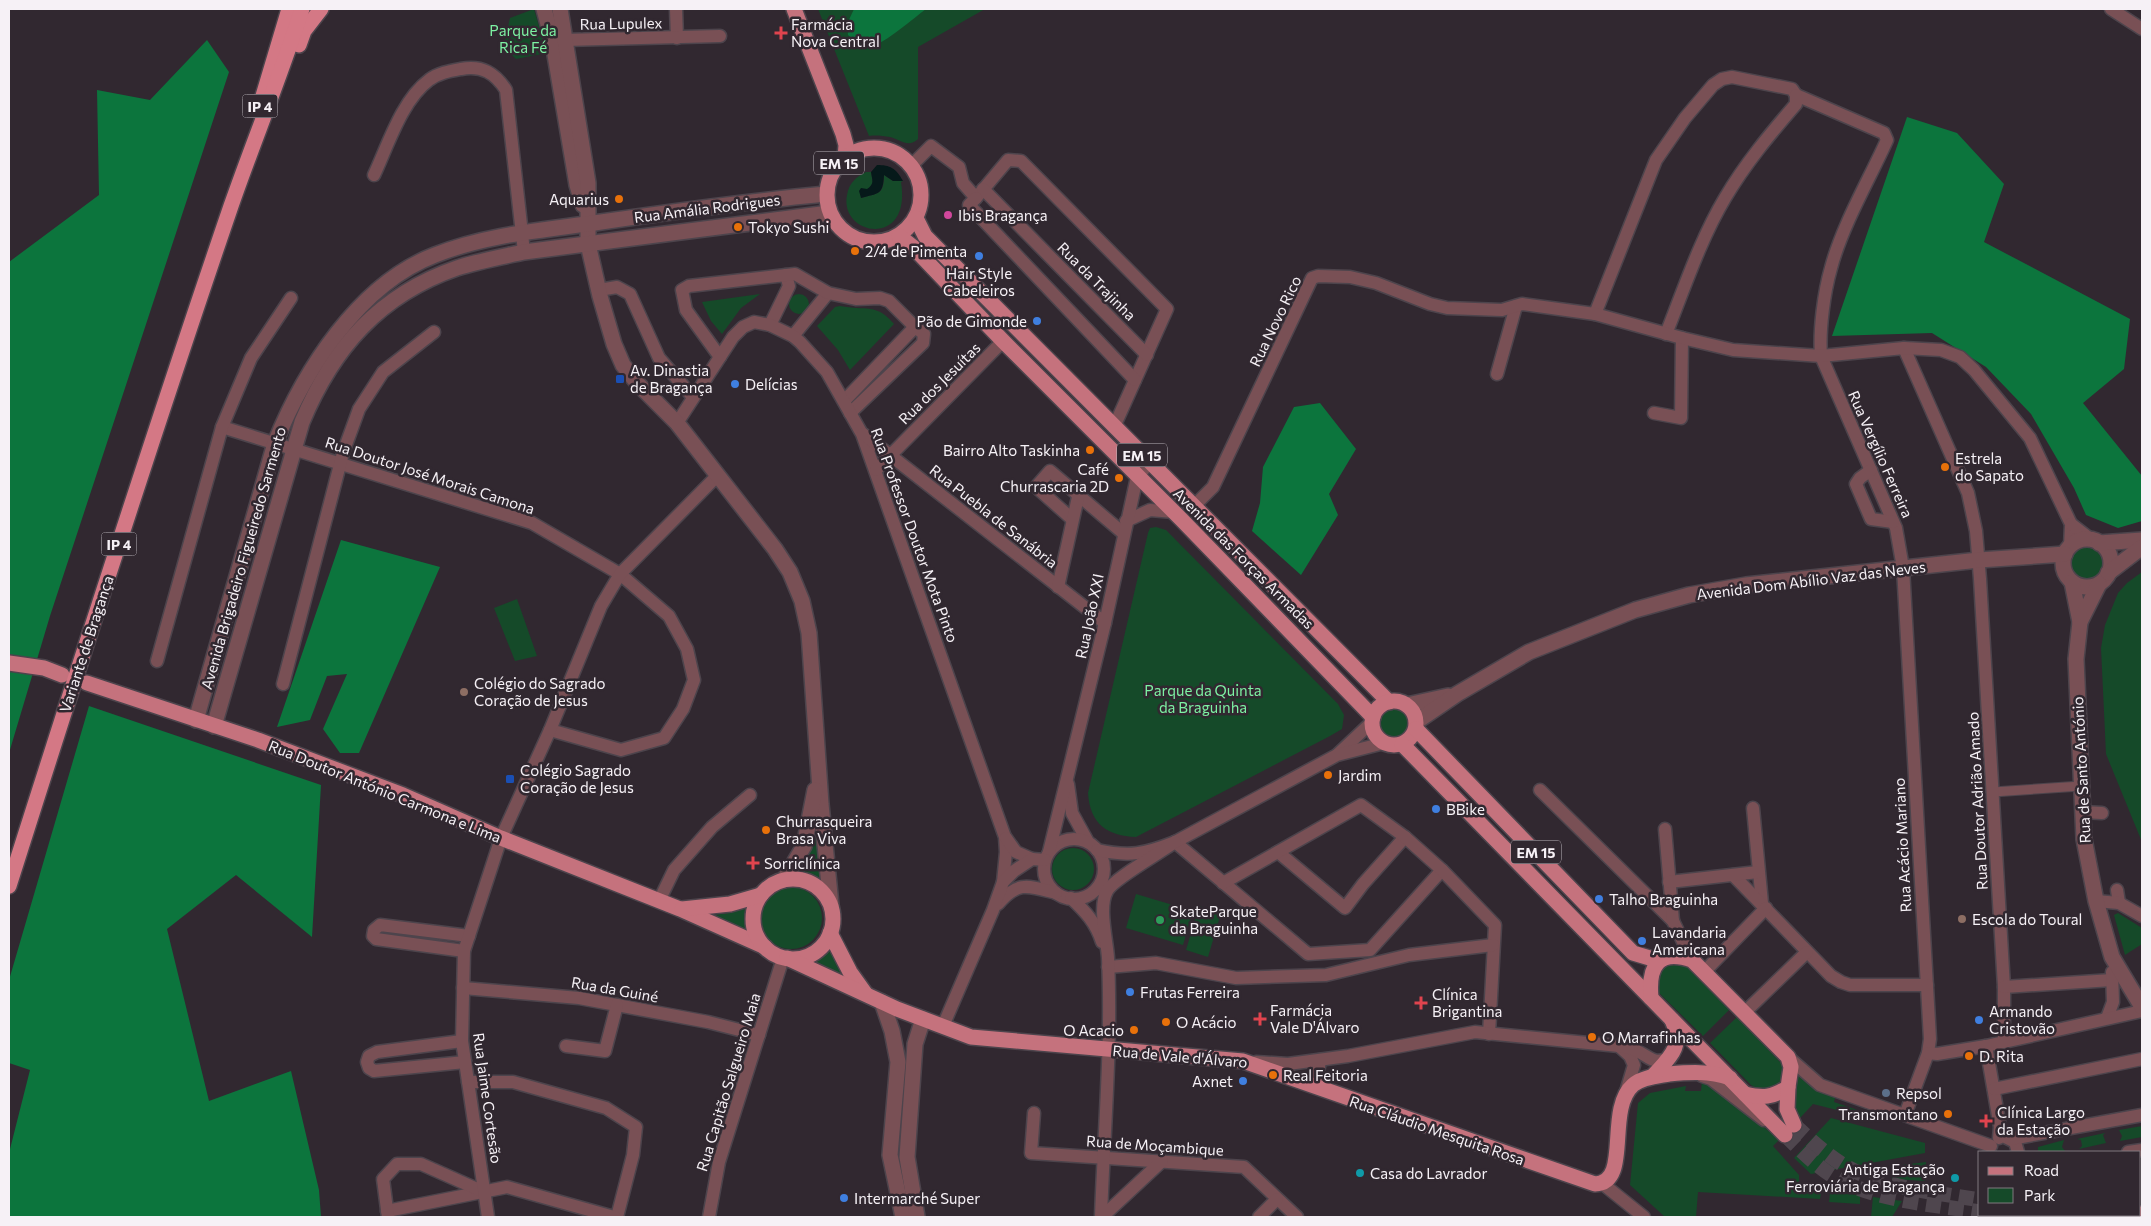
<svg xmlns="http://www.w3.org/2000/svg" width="2151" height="1226" viewBox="0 0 2151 1226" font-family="Commissioner,sans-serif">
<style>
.green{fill:#154a29}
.forest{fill:#0c753d}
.water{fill:#06191a}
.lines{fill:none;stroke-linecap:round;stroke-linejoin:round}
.primary-tunnel{stroke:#4f464e;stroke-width:15;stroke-dasharray:15 8;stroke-linecap:butt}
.pedestrian-casing{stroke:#4d444c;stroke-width:11}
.minor-casing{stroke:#4d444c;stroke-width:15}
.tertiary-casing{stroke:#4d444c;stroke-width:18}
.primary-casing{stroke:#4d444c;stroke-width:18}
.trunk-casing{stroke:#4d444c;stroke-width:18}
.pedestrian{stroke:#795055;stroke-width:9}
.minor{stroke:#795055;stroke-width:12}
.tertiary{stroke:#795055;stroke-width:15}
.primary{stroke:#c5727d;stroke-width:15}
.trunk{stroke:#d47885;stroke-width:15}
.health-dot{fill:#e0444e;stroke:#312830;stroke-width:2}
.food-dot{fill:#e8710a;stroke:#312830;stroke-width:2}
.hotel-dot{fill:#d1479c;stroke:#312830;stroke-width:2}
.shop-dot{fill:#3f7fe0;stroke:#312830;stroke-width:2}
.transit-dot{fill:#1a4fb4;stroke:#312830;stroke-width:2}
.education-dot{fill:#8d6e63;stroke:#312830;stroke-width:2}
.leisure-dot{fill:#2e9e5b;stroke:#312830;stroke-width:2}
.service-dot{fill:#5c6f8a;stroke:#312830;stroke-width:2}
.culture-dot{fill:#0f9aa8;stroke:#312830;stroke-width:2}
.labels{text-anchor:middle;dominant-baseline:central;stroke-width:5;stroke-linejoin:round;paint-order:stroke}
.shield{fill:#312830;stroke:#bbb5bb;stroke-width:1}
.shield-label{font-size:14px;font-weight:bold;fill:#f6f1f6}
.street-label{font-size:15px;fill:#f6f1f6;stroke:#312830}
.poi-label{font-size:15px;fill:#f6f1f6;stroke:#312830;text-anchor:start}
.park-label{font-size:15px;fill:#7df2a3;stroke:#312830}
</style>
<rect width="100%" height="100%" fill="#312830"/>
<g class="green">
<polygon points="534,9 547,53 516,59 503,47 510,18"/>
<path d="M818,9H985L918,47V139C908,148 901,140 890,137C883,136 876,135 869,136Z"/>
<path d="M866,172H871L873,183L861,198C877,193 884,196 884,175L893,181H903L901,182C912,249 839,236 847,195C849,183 856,177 866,172Z"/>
<circle cx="799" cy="304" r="10"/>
<polygon points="760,294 741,308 722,334 711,321 702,302"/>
<path d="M840,306C866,311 877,303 894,324L850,370L838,350L817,326L835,307Z"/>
<path d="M1156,527L1166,530L1338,704L1344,715L1342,729L1330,736L1136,837C1107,836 1090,824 1088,793L1148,533L1150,528Z"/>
<circle cx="2088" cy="564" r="17"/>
<polygon points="2142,572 2142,842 2106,754 2101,648 2105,625 2118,593 2127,583"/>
<polygon points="517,599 537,656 515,661 494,608"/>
<circle cx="1395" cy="724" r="15"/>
<polygon points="817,834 821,881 809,875 795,872 811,850"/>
<circle cx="1073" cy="869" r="21"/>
<circle cx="791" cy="918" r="31"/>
<polygon points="1136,894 1193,911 1183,945 1126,928"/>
<polygon points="750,904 745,917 747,933 705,916 729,913"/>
<polygon points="1199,906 1221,913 1208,957 1186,950"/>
<polygon points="2118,913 2142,928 2142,944 2125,955 2114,915"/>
<polygon points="829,945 837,966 844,976 809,961 821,954"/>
<polygon points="1671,962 1686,965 1729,1010 1703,1036 1658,992 1657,971"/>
<path d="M1737,1017L1781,1063C1786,1073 1782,1081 1776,1088L1758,1089L1751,1085L1710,1043Z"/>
<polygon points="1797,1072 1836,1095 1834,1102 1887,1120 1885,1122 1813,1104 1800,1118 1793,1100"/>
<polygon points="1702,1081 1717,1087 1779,1140 1773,1146 1799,1175 1799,1188 1821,1193 1820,1199 1698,1192 1696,1217 1665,1217 1630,1185 1638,1103 1650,1093 1686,1086 1685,1091 1701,1091"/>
<polygon points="1831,1118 1925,1143 1925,1153 1811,1174 1794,1158"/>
<polygon points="2142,1126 2142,1137 2120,1141 2122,1136 2119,1130"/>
<polygon points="2105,1133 2103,1135 2106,1143 2079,1149 2082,1146 2081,1140 2077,1139"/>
<polygon points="2064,1140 2062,1147 2065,1151 2038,1152 2038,1147"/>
<polygon points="1926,1162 1925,1181 1892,1179 1893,1166"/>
<polygon points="1830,1193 1860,1195 1860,1204 1829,1202"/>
<polygon points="1873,1197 1902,1201 1892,1217 1871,1217"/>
</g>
<g class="forest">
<path d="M854,9H926C915,17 884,44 872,46C862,47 855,42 848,35L847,24Z"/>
<polygon points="207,40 229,72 50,616 9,753 9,262 99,195 97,90 150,100"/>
<polygon points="1907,117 1957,133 2004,184 1984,242 2130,319 2124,369 2083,403 2142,476 2142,521 2118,528 2086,515 2074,488 2031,414 1986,367 1932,333 1832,336"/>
<polygon points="1320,403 1356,449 1329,494 1338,515 1301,575 1252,531 1260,503 1263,467 1294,407"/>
<polygon points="341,540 440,567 359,753 340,753 323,729 347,674 327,676 310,720 277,727"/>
<polygon points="89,706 321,785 312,937 236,875 167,929 209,1101 291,1071 319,1190 321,1217 9,1217 9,1153 30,1070 9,1063 9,980"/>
</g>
<path class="water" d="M877,165C890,165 896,168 903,181H893L884,175C883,196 878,193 861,198L859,191L861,188L867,189C875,184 872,180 871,172Z"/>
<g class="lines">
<g class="primary-tunnel">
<path d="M1794,1125C1810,1139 1826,1155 1845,1166C1885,1189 1935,1192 1980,1200"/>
<path d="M1785,1135C1802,1151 1818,1168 1838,1179C1878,1201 1936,1205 1980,1212"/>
<polyline points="1996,1215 2022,1217"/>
</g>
<defs>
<polyline id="pedestrian" points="1993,792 2081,786"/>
<g id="minor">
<polyline points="676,9 677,38"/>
<polyline points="2111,9 2142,29"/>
<polyline points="564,40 720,36"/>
<path d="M1796,95L1884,133L1887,140C1869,180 1842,226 1831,268C1824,292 1819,330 1821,356L1896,528L1903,568L1930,1039L1928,1053L1905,1115"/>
<polyline points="911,166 931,146 959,167 963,183 976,198 1008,160 1021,161 1167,309 1114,427"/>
<path d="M374,175C388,145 402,100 429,80C438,73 450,71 461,69C482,65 495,73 506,90L524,252"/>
<polyline points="983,189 1147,355"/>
<polyline points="976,198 969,205 1135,380"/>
<polyline points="599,290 617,287 630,294 659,358 693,397"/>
<polyline points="1595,314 1656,160 1685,118 1713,85 1722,79 1732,77 1792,89 1796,95"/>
<polyline points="770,325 789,286 786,275"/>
<path d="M1666,334C1684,289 1700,240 1725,198C1745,164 1770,134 1796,104V95"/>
<polyline points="793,336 828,293"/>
<polyline points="1904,348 1968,493 1976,531 1980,579 2004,987 2004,1041"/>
<polyline points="720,357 686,310 682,290 689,286 795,274 828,293 856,299 880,298 889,301 915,327"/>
<polyline points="1497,374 1516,306"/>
<polyline points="844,401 915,327 924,334 923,343 850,413"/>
<polyline points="1654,413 1681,418 1682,338"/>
<polyline points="677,423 733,337 743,327 754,322 770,325 793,336 800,342 827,372 862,434 1005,837 1006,852 1003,882"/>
<polyline points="222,427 532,523 620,574 669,616 687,649 694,680 683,709 664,738 621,750 550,730"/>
<polyline points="863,434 1105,623"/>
<polyline points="876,470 1003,341"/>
<polyline points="1871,470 1860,478 1856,484 1871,519 1893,522"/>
<polyline points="1194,506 1213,487 1312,278 1318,276 1350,277 1376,283 1430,304 1447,308 1502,310 1522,304 1595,314 1682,338 1733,350 1821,356 1904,348 1941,350 1960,357 1974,370 2030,438 2071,524 2070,547"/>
<polyline points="1072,519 1036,487 1050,471 1123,533"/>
<polyline points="1126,521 1150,510 1174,512"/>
<polyline points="2071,524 2093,541"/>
<polyline points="1058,587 1078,497"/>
<polyline points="157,661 222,427 251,358 291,298"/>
<polyline points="283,684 343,453 359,409 383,372 434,332"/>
<polyline points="1338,754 1372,722"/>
<polyline points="1068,784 1072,813 1088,842"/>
<polyline points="1540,790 1673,921 1692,960"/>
<polyline points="1753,808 1762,903"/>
<polyline points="2082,812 2102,813"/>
<polyline points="1665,829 1673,921"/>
<polyline points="1006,838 1016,852 1032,859"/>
<circle cx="1074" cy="869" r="30"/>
<polyline points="1175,842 1308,954 1370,950 1442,870"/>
<path d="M1097,850C1129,857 1145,854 1175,842L1337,755L1384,743"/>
<polyline points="1049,852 1105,623 1137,477 1149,463"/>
<polyline points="1278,852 1345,908 1363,884 1405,837"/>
<polyline points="1733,875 1831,976 1841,982 1850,985 1927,985"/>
<polyline points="1669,882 1758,872"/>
<polyline points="1223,883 1361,805 1405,837 1442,870 1495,925 1489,1034"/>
<polyline points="2117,890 2119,903"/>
<path d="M1071,898C1086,912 1096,923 1102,942"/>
<polyline points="659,901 674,870 712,827 750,795"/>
<polyline points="2096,901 2119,903 2142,916"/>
<path d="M998,904C1018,880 1029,886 1056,893"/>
<polyline points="464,951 376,939 373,936 374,930 380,925 469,936"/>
<polyline points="1108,967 1156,963 1236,978 1326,975 1409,955 1493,945"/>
<polyline points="1704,972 1766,908"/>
<polyline points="2004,987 2112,980"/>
<polyline points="463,988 579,998 708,1022 759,1035"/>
<polyline points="1744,1013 1807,952"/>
<polyline points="2107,1018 2113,1002 2112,972"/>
<polyline points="943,1026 993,910 1003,882 1014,871 1032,859 1045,860"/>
<polyline points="462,1041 377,1052 369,1056 367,1062 369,1068 374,1071 465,1062"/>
<polyline points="566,1046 605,1051 617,1005"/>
<polyline points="1619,1046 1630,1056 1634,1065 1626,1092"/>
<polyline points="1986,1046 2000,1127 1999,1138"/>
<polyline points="1928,1053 1937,1054 1986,1046 2142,1011"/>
<polyline points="1788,1057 1820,1085 1991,1146"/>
<polyline points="1320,1060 1317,1080 1320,1089"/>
<path d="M1256,1062L1288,1064L1348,1056L1475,1032L1619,1046C1624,1047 1631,1048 1635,1050C1651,1057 1650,1064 1669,1059"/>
<polyline points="1702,1076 1711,1079 1764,1120"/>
<polyline points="468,1082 513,1082 606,1108 636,1127 633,1155 617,1217"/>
<polyline points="1994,1089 2142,1059"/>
<polyline points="1034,1113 1031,1153 1244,1167 1297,1217"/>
<polyline points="2005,1137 2015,1142 2018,1152"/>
<polyline points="2011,1139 2142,1115"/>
<polyline points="2128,1152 2142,1150"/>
<polyline points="1603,1184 1644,1217"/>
<polyline points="387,1211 507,1187 614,1217"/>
<polyline points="388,1217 383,1179 397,1164 421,1164 484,1192"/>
<polyline points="488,1217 462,1041 464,951 501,838 550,730 601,606 620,574 717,476"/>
<polyline points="709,1217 719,1162 783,958"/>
<path d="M1101,1217C1104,1131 1112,1044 1108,958C1107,940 1098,907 1107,891C1113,879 1160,853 1175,842"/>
<polyline points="1102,1217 1162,1161"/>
<polyline points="1259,1217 1277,1199"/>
</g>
<g id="tertiary">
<polyline points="544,9 553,43 577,185 583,205"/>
<polyline points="560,9 588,183 588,244 600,296 614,344 623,365 638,384 677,423 775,549 790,572 802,601 809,633 821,804 831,905"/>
<circle cx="2087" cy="563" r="24"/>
<polyline points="2099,543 2142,540"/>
<polyline points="2108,573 2142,547"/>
<polyline points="2072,582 2080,622"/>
<polyline points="2099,584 2080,622 2076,659 2084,839 2096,901 2112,957 2142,1007"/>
<polyline points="1407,705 1448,696"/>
<path d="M196,720L275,443C304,371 359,284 435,255C488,234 546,230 601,222C676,211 751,201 826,194"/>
<polyline points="1416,722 1457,694 1529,652 1635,610 1689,595 1746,585 1979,560 2065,554"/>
<path d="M214,726L302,422C333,348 379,295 457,268C478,261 501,257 524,252L829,213"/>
<polyline points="784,880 804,846 815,790"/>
<polyline points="882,1002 892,1031 898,1062 890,1155 903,1217"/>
<polyline points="917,1217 907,1157 915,1044 923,1019"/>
</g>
<g id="primary">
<polyline points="794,9 843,134 846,145 845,158"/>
<circle cx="874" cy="195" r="47"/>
<polyline points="916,218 925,236 1389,702"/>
<polyline points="899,236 913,247 1003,341 1181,519 1373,717"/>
<polyline points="9,663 44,668 62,675"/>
<polyline points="87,683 258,740 403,795 501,838 680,909 765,947"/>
<circle cx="1394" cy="723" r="22"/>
<polyline points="1416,729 1633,953 1653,959 1665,957"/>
<polyline points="1402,744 1785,1135"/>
<circle cx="793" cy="919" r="40"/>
<polyline points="682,909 730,904 761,895"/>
<polyline points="830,933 850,972 865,993"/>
<path d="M787,958L897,1009L971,1037L1243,1061L1595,1184C1632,1183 1605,1110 1633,1085C1642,1077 1658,1076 1669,1074C1691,1072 1709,1071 1730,1078"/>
<path d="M1651,998C1648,966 1658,949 1692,960L1788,1057L1791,1067L1788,1087C1773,1098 1762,1098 1745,1094"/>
<path d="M1653,1076C1670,1057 1684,1047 1672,1020"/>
<polyline points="1788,1087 1787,1109 1794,1125"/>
<polyline points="2140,1214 2142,1214"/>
</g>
<g id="trunk">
<polyline points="299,45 304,31 321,9"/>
<polyline points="263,96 289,9"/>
<path d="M9,886C81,659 154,431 231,206C254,140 281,75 302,9"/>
</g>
</defs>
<use href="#pedestrian" class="pedestrian-casing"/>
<use href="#minor" class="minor-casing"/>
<use href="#tertiary" class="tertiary-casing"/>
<use href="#primary" class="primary-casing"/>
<use href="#trunk" class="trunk-casing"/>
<use href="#pedestrian" class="pedestrian"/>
<use href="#minor" class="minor"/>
<use href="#tertiary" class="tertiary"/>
<use href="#primary" class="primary"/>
<use href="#trunk" class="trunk"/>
</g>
<g class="health-dot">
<path d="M778.5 25.5h5v5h5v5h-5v5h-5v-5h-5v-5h5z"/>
<path d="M750.5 855.5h5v5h5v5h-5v5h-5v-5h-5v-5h5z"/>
<path d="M1418.5 995.5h5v5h5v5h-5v5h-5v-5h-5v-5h5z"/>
<path d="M1257.5 1011.5h5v5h5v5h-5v5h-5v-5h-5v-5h5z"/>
<path d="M1983.5 1113.5h5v5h5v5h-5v5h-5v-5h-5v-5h5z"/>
</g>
<g class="food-dot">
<circle cx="619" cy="199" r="5"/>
<circle cx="738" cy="227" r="5"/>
<circle cx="855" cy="251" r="5"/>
<circle cx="1090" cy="450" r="5"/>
<circle cx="1945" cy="467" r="5"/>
<circle cx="1119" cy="478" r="5"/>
<circle cx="1328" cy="775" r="5"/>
<circle cx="766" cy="830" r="5"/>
<circle cx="1166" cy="1022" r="5"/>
<circle cx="1134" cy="1030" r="5"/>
<circle cx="1592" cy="1037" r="5"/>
<circle cx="1969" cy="1056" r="5"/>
<circle cx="1273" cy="1075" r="5"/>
<circle cx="1948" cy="1114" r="5"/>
</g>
<circle class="hotel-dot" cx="948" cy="215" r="5"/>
<g class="shop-dot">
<circle cx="979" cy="256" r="5"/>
<circle cx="1037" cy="321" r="5"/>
<circle cx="735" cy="384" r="5"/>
<circle cx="1436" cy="809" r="5"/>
<circle cx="1599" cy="899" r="5"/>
<circle cx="1642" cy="941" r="5"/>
<circle cx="1130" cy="992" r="5"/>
<circle cx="1979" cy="1020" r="5"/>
<circle cx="1243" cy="1081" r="5"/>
<circle cx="844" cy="1198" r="5"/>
</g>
<g class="transit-dot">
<rect x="615" y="374" width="10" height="10" rx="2.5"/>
<rect x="505" y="774" width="10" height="10" rx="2.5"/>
</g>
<g class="education-dot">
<circle cx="464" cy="692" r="5"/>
<circle cx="1962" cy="919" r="5"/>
</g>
<circle class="leisure-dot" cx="1160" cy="920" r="5"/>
<circle class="service-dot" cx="1886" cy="1093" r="5"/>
<g class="culture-dot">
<circle cx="1360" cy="1173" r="5"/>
<circle cx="1955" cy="1178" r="5"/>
</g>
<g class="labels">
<g class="shield">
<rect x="242.5" y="94.5" width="35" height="23" rx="4"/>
<rect x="814" y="151.5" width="50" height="23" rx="4"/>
<rect x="1117" y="443.5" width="50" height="23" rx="4"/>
<rect x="101.5" y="532.5" width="35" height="23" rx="4"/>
<rect x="1511" y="840.5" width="50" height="23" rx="4"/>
</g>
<g class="shield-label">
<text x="260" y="106">IP 4</text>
<text x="839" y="163">EM 15</text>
<text x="1142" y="455">EM 15</text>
<text x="119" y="544">IP 4</text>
<text x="1536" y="852">EM 15</text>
</g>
<g class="street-label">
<text transform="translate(621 23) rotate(-1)">Rua Lupulex</text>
<text transform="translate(707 208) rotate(-7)">Rua Amália Rodrigues</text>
<text transform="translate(1097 281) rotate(45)">Rua da Trajinha</text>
<text transform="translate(1275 321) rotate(-64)">Rua Novo Rico</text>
<text transform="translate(939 383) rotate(-45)">Rua dos Jesuítas</text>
<text transform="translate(1881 454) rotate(66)">Rua Vergílio Ferreira</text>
<text transform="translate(430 475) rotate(18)">Rua Doutor José Morais Camona</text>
<text transform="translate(994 516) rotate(38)">Rua Puebla de Sanábria</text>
<text transform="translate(915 535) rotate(70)">Rua Professor Doutor Mota Pinto</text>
<text transform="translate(243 558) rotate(-74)">Avenida Brigadeiro Figueiredo Sarmento</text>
<text transform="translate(1244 558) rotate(45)">Avenida das Forças Armadas</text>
<text transform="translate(1811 580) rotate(-7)">Avenida Dom Abílio Vaz das Neves</text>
<text transform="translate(1089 616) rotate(-78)">Rua João XXI</text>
<text transform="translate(86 644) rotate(-72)">Variante de Bragança</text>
<text transform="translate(2081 770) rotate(-93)">Rua de Santo António</text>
<text transform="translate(385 791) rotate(22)">Rua Doutor António Carmona e Lima</text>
<text transform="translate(1977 801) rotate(-93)">Rua Doutor Adrião Amado</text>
<text transform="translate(1902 845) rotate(-93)">Rua Acácio Mariano</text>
<text transform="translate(615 989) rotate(10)">Rua da Guiné</text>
<text transform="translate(1180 1056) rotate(5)">Rua de Vale d'Álvaro</text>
<text transform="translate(728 1082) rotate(-73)">Rua Capitão Salgueiro Maia</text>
<text transform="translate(488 1098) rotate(82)">Rua Jaime Cortesão</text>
<text transform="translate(1437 1130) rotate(19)">Rua Cláudio Mesquita Rosa</text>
<text transform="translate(1155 1145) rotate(4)">Rua de Moçambique</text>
</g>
<g class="poi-label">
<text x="791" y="24">Farmácia<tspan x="791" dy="17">Nova Central</tspan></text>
<text x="609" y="199" text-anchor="end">Aquarius</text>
<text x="958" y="215">Ibis Bragança</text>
<text x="748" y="227">Tokyo Sushi</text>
<text x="865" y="251">2/4 de Pimenta</text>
<text x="979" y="273" text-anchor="middle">Hair Style<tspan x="979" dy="17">Cabeleiros</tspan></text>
<text x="1027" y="321" text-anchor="end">Pão de Gimonde</text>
<text x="630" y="370">Av. Dinastia<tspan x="630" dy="17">de Bragança</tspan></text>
<text x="745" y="384">Delícias</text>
<text x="1080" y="450" text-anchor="end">Bairro Alto Taskinha</text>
<text x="1955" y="458">Estrela<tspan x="1955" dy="17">do Sapato</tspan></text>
<text x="1109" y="469" text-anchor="end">Café<tspan x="1109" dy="17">Churrascaria 2D</tspan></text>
<text x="474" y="683">Colégio do Sagrado<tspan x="474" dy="17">Coração de Jesus</tspan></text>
<text x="520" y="770">Colégio Sagrado<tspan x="520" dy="17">Coração de Jesus</tspan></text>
<text x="1338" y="775">Jardim</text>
<text x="1446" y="809">BBike</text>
<text x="776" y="821">Churrasqueira<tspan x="776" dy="17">Brasa Viva</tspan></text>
<text x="764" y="863">Sorriclínica</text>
<text x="1609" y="899">Talho Braguinha</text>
<text x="1170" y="911">SkateParque<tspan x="1170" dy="17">da Braguinha</tspan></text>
<text x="1972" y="919">Escola do Toural</text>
<text x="1652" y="932">Lavandaria<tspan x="1652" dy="17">Americana</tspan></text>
<text x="1140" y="992">Frutas Ferreira</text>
<text x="1432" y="994">Clínica<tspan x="1432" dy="17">Brigantina</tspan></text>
<text x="1270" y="1010">Farmácia<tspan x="1270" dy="17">Vale D'Álvaro</tspan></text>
<text x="1989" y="1011">Armando<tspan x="1989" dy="17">Cristovão</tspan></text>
<text x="1176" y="1022">O Acácio</text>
<text x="1124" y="1030" text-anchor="end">O Acacio</text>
<text x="1602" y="1037">O Marrafinhas</text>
<text x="1979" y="1056">D. Rita</text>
<text x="1283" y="1075">Real Feitoria</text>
<text x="1233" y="1081" text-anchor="end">Axnet</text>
<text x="1896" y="1093">Repsol</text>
<text x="1997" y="1112">Clínica Largo<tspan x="1997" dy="17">da Estação</tspan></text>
<text x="1938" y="1114" text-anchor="end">Transmontano</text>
<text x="1945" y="1169" text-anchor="end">Antiga Estação<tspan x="1945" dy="17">Ferroviária de Bragança</tspan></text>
<text x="1370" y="1173">Casa do Lavrador</text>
<text x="854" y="1198">Intermarché Super</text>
</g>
<g class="park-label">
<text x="523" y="30">Parque da<tspan x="523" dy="17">Rica Fé</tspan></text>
<text x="1203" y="690">Parque da Quinta<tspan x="1203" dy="17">da Braguinha</tspan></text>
</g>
</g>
<rect width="2151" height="1226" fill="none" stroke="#f6f1f6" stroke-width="20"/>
<rect x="1978" y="1151" width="162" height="65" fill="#312830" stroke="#80787f"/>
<rect x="1988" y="1167" width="25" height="8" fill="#c5727d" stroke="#80787f"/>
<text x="2024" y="1176" font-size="15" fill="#f6f1f6">Road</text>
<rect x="1988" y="1188" width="25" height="15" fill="#154a29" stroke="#80787f"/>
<text x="2024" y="1201" font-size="15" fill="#f6f1f6">Park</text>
</svg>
